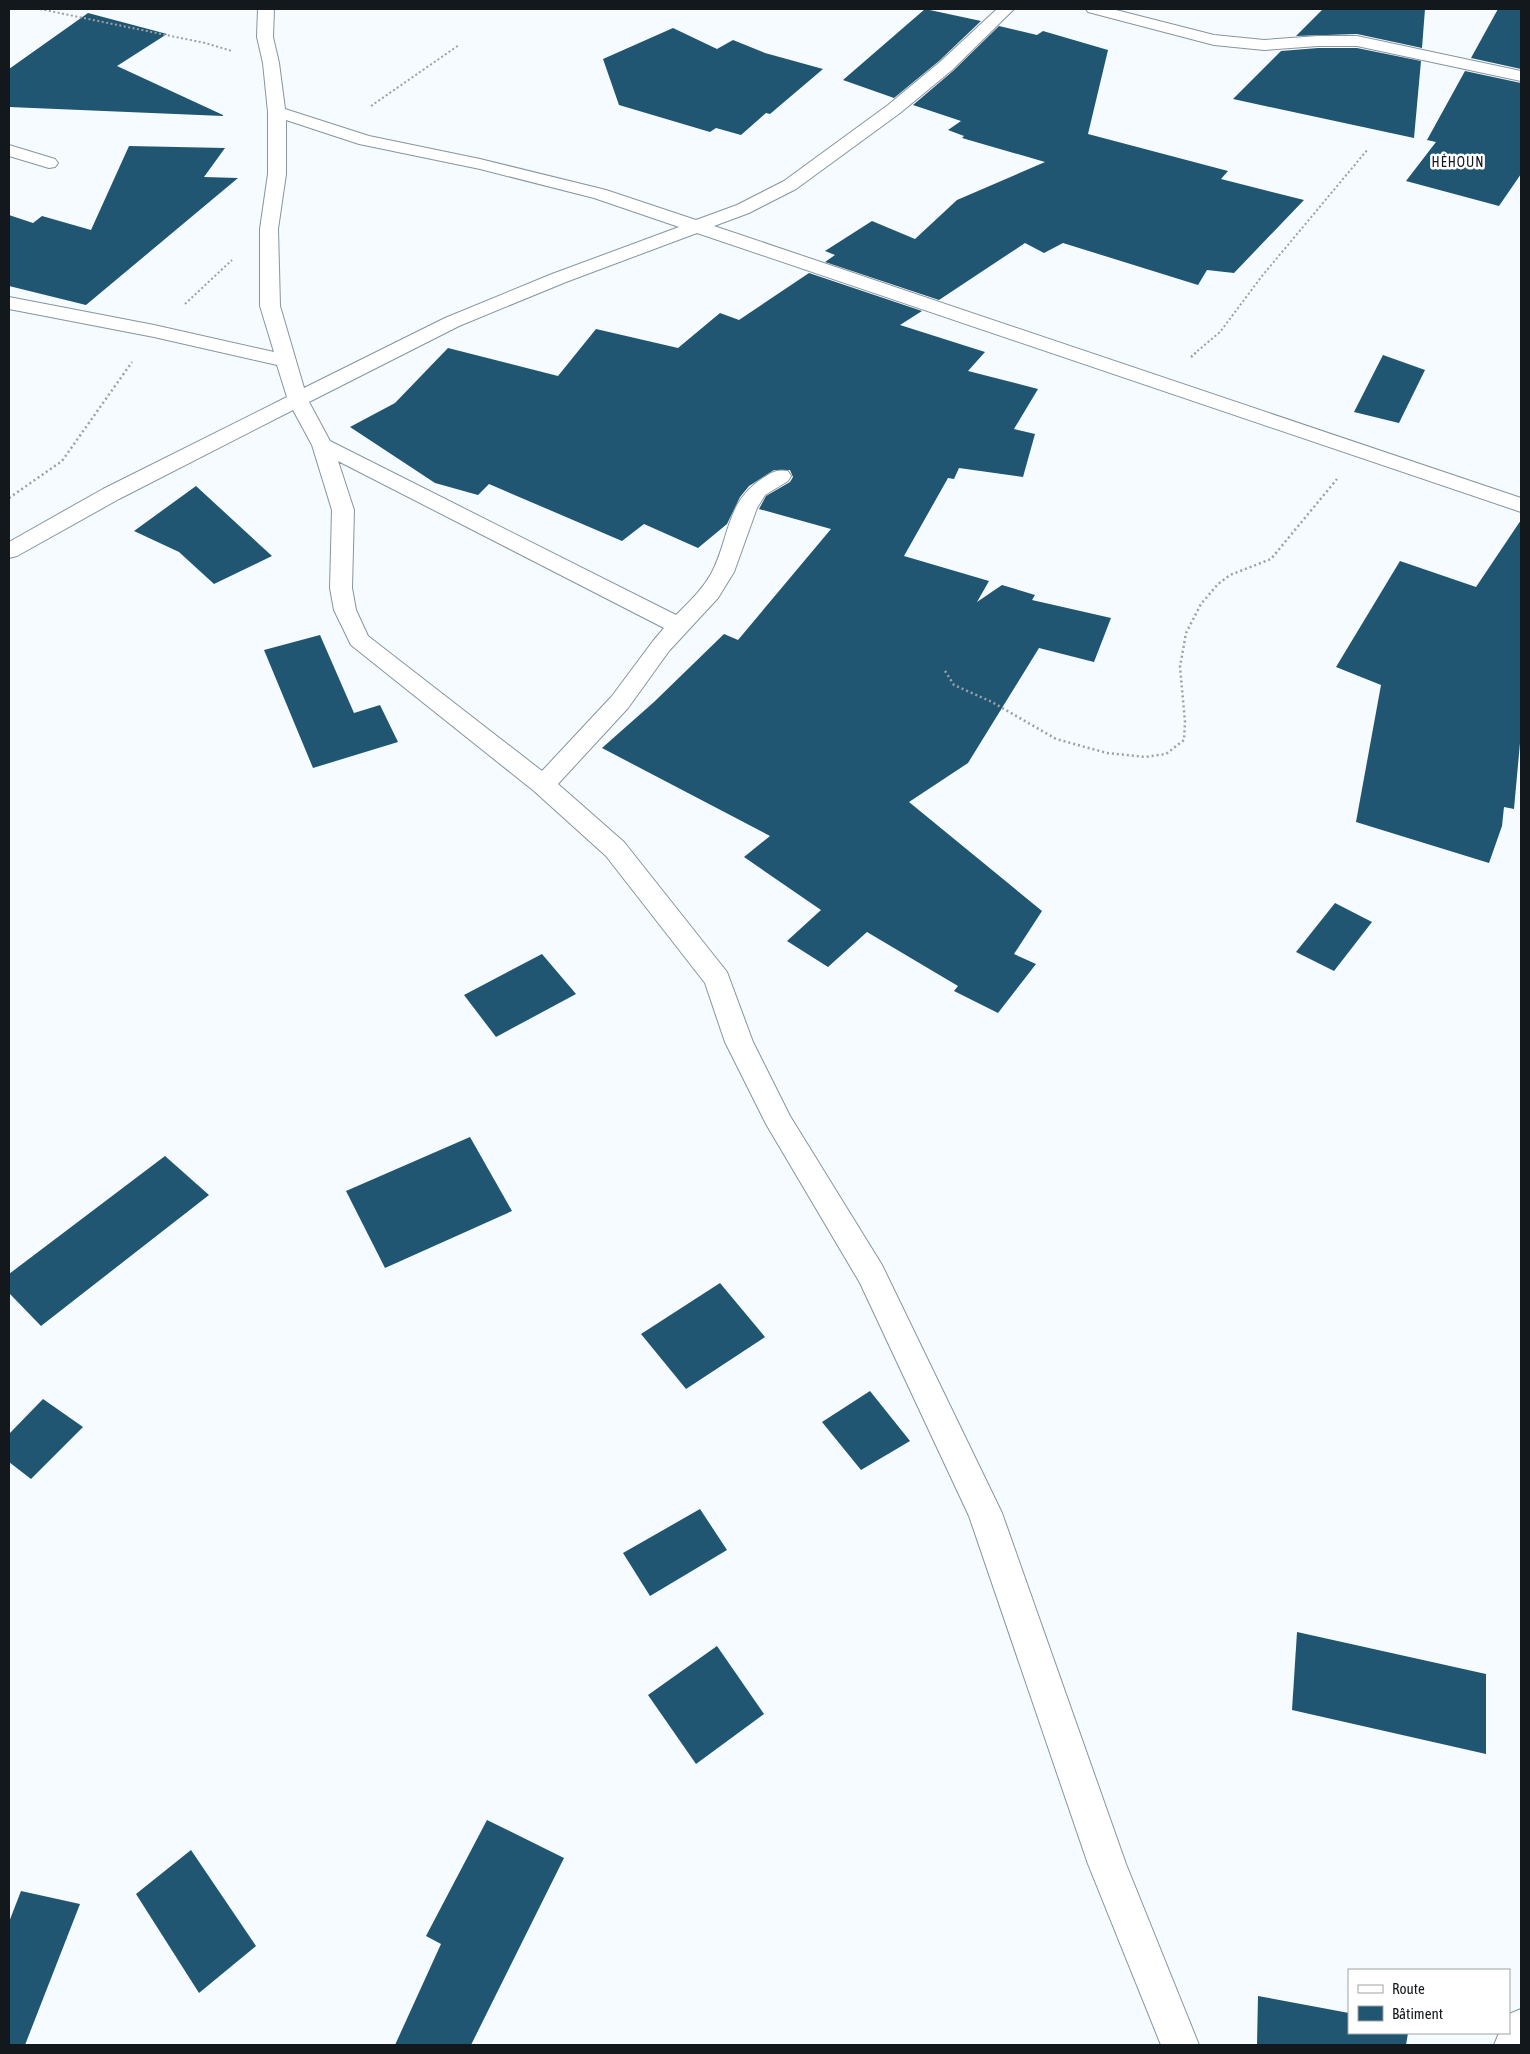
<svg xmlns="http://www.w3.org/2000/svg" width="1530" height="2054" viewBox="0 0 1530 2054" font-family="'Asap Condensed',sans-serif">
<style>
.building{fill:#215672}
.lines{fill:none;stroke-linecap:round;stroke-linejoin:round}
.minor-casing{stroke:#87959f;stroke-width:2}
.path-far1{stroke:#9ba1a4;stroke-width:2;stroke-dasharray:2 2.5;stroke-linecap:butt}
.path{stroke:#9ba1a4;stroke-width:2.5;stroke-dasharray:2 3;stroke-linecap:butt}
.minor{fill:#fff;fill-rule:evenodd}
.labels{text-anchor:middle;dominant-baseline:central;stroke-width:5;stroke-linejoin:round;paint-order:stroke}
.far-quarter-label{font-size:14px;letter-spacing:1px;fill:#12181b;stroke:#fff}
</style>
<rect width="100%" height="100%" fill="#f5fbff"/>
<g class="building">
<polygon points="925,9 981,21 939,61 894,98 843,80"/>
<polygon points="1323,9 1425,9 1422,48 1357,34 1296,36"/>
<polygon points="1498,9 1521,9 1521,69 1471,58"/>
<polygon points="88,13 167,34 117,66 223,115 223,116 9,107 9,69"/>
<polygon points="999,26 1037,35 1043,31 1108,50 1088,134 1228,171 1221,179 1304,200 1234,273 1207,270 1198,285 1063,243 1044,253 1025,243 939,300 825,262 835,255 825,251 872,221 915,239 957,200 1045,162 962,138 964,136 948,130 961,121 913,105 953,71"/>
<polygon points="673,28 717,49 733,40 765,53 823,69 770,114 766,113 741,135 716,128 710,132 619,105 603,59"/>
<polygon points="1318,48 1357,48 1421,61 1414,138 1233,99 1281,51"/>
<polygon points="1465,71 1521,83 1521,174 1499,206 1406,181 1436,142 1427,140"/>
<polygon points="129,146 225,148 204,177 238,178 86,305 9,286 9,215 33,223 42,216 91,230"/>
<polygon points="809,273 922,311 900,325 985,352 968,371 1038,389 1014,429 1035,434 1023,477 959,468 954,479 948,478 904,556 989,581 977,602 1002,585 1035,595 1032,600 1111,618 1094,662 1039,648 968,763 909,802 1042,911 1014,954 1036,964 998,1013 954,991 958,986 867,932 828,967 787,941 821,910 744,857 770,836 602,748 654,702 724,634 738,640 831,529 759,509 766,496 790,482 793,477 790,470 774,470 749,486 740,497 727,524 698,548 644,524 622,541 489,484 478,495 435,483 350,427 395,403 448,348 558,376 596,329 678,348 720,313 739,320"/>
<polygon points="1383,355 1425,370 1399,423 1354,412"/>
<polygon points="196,486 272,556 214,584 179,552 134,531"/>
<polygon points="1521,520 1521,732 1514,809 1504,807 1502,826 1489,863 1356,822 1381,685 1336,667 1400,561 1476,587"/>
<polygon points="320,635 354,713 380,705 398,742 313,768 264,650"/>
<polygon points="1335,903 1372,922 1334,971 1296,952"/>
<polygon points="542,954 576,994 496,1037 464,995"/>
<polygon points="470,1137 512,1211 385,1268 346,1191"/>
<polygon points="165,1156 209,1195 41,1326 9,1293 9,1274"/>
<polygon points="720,1283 765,1337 686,1389 641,1334"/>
<polygon points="870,1391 910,1441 861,1470 822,1422"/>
<polygon points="43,1399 83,1427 31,1479 9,1462 9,1434"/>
<polygon points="700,1509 727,1550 650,1596 623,1553"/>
<polygon points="1297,1632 1486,1674 1486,1754 1292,1710"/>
<polygon points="717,1646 764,1714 696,1764 648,1695"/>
<polygon points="487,1820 564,1858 471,2045 395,2045 441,1944 426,1936"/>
<polygon points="191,1850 256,1946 199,1993 136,1894"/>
<polygon points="21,1891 80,1904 25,2045 9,2045 9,1922"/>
<polygon points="1258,1996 1349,2013 1349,2033 1408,2033 1406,2045 1257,2045"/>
</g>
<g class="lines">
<defs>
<g id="minor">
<path d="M258,9H274L273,37L279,63L285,109L369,136L480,159L606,190L696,220L737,205L784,181L888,105L940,62L997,9H1014L952,70L900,113L796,189L749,213L714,226L1521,498V512L697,233L566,282L459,326L309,402L330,441L676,615C689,602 702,590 711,574C730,539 725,502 763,478C772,472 777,469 788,471L791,476L788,481L765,495L757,508L734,572L718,598L669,651L628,708L558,784L624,842L727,972L753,1042L790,1116L882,1265L1002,1513L1126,1864L1199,2045H1161L1088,1864L969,1516L860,1283L766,1124L725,1042L705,983L606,856L534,791L351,645L334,610L330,588L332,510L312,445L293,410L119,499L17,556L9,558V542L103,489L287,397L277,365L154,337L9,309V297L154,325L274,352L260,306V229L268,174V112L263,63L257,37ZM286,120L359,144L480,169L594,198L679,227L552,274L445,318L304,388L280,306L278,229L286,174ZM338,461L664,628L653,641L612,696L542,771L368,636L356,610L352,588L354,510Z"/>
<polygon points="1086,9 1112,9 1214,35 1264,40 1318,36 1357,36 1521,71 1521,81 1357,46 1318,46 1264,50 1214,45 1088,12"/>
<polygon points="9,145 55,159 58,163 55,167 49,168 9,156"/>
<polygon points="1521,2009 1521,2045 1494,2045 1499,2033 1509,2033 1509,2014"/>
</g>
</defs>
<use href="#minor" class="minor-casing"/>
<g class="path-far1">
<polyline points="40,9 205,43 232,51"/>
<polyline points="371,106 459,45"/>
<polyline points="185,304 232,260"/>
<polyline points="1194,354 1220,332 1262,276 1368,149"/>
</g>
<g class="path">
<polyline points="1191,357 1196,353"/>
<polyline points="9,498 62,461 132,362"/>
<polyline points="945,671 954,685 992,702 1056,739 1107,753 1145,757 1166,754 1184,740 1185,722 1180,667 1186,633 1201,604 1218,584 1230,575 1271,559 1337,479"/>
</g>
<use href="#minor" class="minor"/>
</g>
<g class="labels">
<g class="far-quarter-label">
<text x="1458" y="162">HÈHOUN</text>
</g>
</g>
<rect width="1530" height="2054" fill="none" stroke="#12181b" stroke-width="20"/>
<rect x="1348" y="1969" width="162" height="65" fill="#ffffff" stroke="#a0a3a4"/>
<rect x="1358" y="1985" width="25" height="8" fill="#ffffff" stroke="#a0a3a4"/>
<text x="1392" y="1994" font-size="15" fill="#12181b">Route</text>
<rect x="1358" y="2006" width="25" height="15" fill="#215672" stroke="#a0a3a4"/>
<text x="1392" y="2019" font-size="15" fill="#12181b">Bâtiment</text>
</svg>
